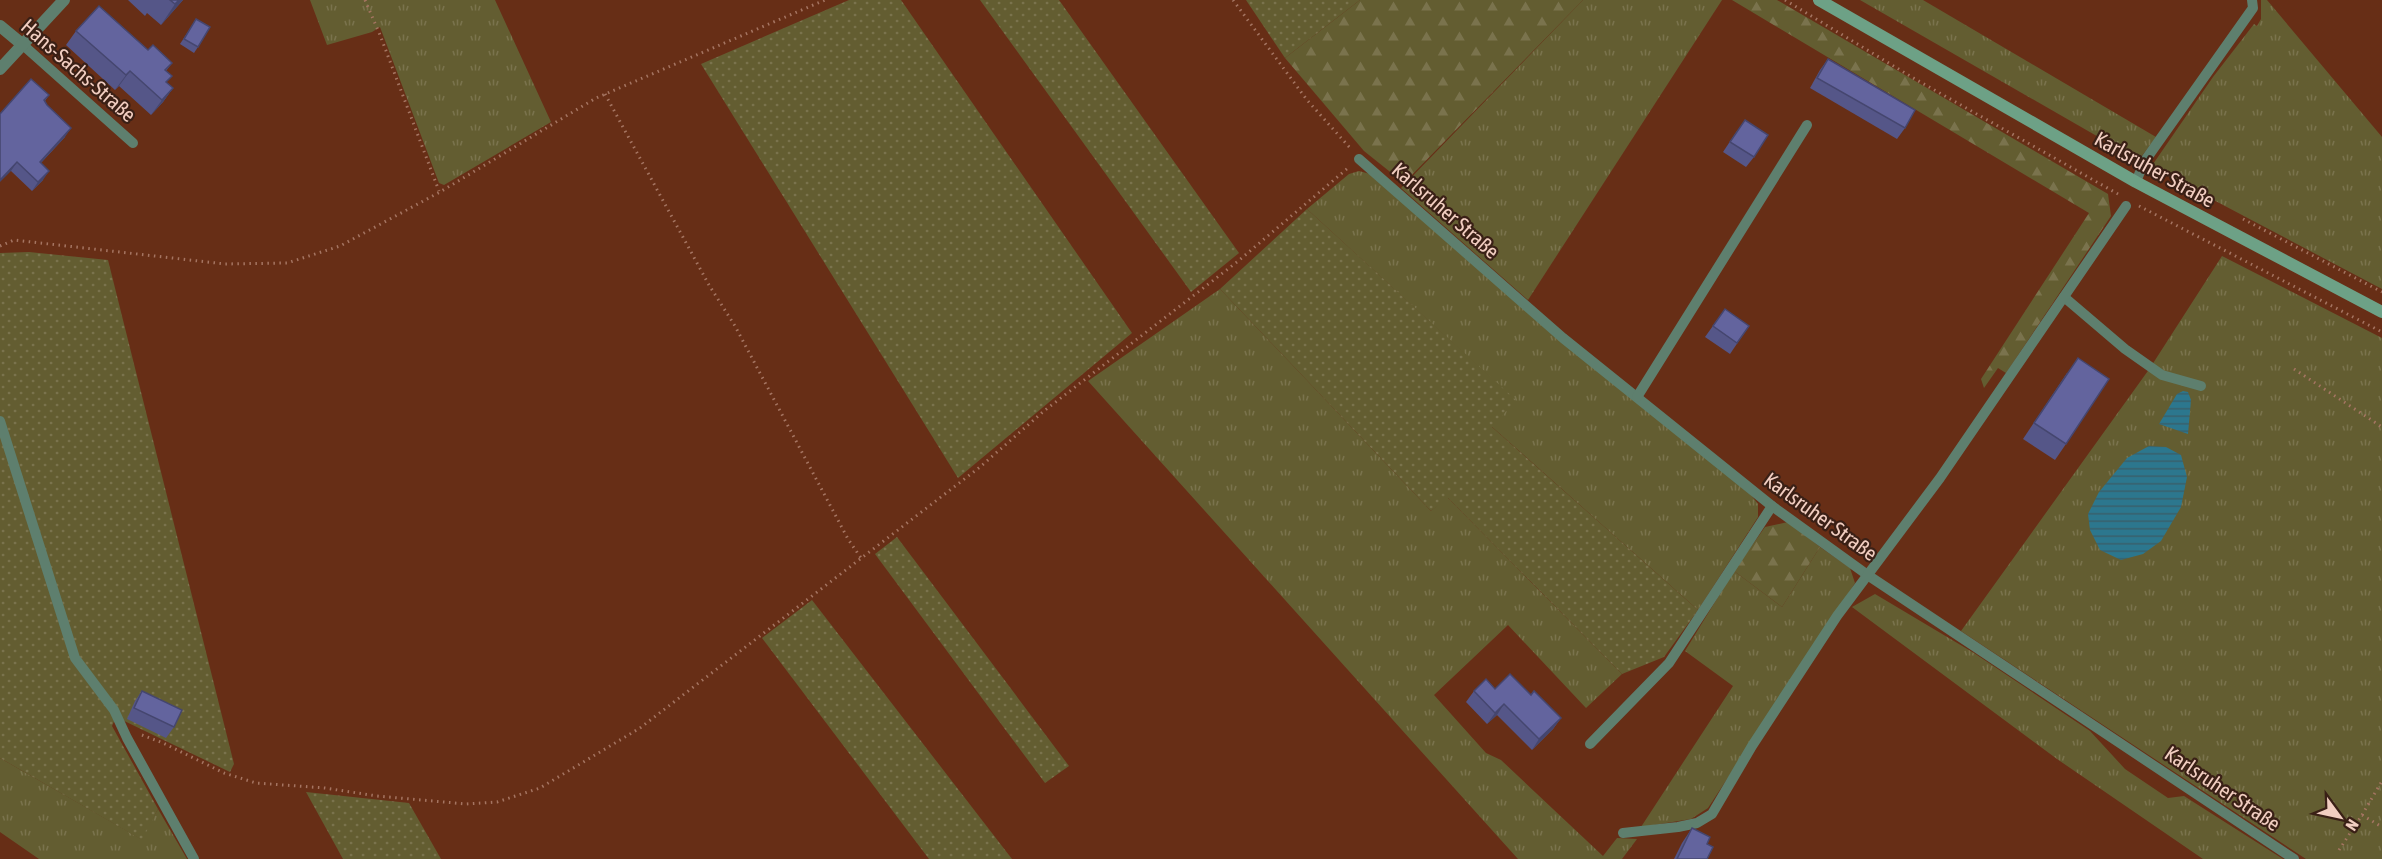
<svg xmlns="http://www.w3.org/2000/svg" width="2382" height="859" viewBox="0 0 2382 859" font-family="'Asap Condensed',sans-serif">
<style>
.grass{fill:url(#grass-tufts)}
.forest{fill:url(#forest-firs)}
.garden{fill:url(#garden-dots)}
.water{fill:url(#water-rules)}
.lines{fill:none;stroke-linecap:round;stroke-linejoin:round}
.path{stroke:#a57562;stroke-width:3;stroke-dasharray:1.5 4.5;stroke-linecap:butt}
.lane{stroke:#5e7f6e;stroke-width:10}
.street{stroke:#5e7f6e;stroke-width:12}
.secondary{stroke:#6da186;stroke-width:12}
.wall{fill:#555688}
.shaded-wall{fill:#45466f}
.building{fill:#63649e;stroke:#45466f;stroke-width:1.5}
.labels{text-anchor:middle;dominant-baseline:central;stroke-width:4.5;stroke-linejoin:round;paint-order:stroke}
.street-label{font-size:21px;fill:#f2cec1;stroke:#3a2016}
</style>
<defs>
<pattern id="grass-tufts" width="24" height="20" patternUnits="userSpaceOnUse" patternTransform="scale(1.5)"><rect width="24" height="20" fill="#635d31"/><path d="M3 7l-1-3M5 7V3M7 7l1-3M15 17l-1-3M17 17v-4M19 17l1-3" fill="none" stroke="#7a734d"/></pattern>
<pattern id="forest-firs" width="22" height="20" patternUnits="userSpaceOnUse" patternTransform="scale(1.5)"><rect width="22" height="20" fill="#635d31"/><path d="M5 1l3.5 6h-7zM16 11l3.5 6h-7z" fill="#7a734d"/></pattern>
<pattern id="garden-dots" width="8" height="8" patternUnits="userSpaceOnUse" patternTransform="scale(1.5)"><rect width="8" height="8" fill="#635d31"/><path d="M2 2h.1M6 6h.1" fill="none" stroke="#7a734d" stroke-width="1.8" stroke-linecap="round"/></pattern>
<pattern id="water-rules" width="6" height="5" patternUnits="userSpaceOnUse" patternTransform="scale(1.5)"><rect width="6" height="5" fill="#2c778e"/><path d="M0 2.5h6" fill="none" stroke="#38606c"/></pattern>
</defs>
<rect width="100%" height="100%" fill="#672e16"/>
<g class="grass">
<polygon points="310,0 495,0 551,122 444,185 439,183 380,27 372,32 327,45"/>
<polygon points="1583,0 1722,0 1528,300 1401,188"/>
<polygon points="1860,0 1923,0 2156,137 2141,157 2135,158"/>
<polygon points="2261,0 2267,0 2382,137 2382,289 2151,167 2213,77 2254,24 2257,26 2261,19"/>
<polygon points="1359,171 1370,174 1751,495 1758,504 1758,517 1698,610 1491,426 1515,400 1307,209 1349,174"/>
<polygon points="2222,256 2382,338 2382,859 2306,859 1961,631 2150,368"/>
<polygon points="1220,289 1431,511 1447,497 1622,674 1586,708 1508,625 1434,695 1486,753 1501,760 1603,856 1617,838 1637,839 1622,859 1518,859 1088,381"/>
<polygon points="1820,547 1850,568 1855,583 1708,808 1691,819 1641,827 1733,686 1685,651 1734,571 1782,607"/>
<polygon points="1875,594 1974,653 2090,731 2125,769 2168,798 2184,796 2283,859 2203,859 2057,759 1852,607"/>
<polygon points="0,758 141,839 158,809 187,859 39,859 0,832"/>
</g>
<g class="forest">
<polygon points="1360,0 1583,0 1404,183 1364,151 1285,58"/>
<polygon points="1732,0 1777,0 2108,194 2111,216 2006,373 1998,368 1984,388 1981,379 2089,213"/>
<polygon points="1788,522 1820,547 1782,607 1734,571 1765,527"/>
</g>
<g class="garden">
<polygon points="849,0 901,0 1132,333 958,478 701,64"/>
<polygon points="980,0 1059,0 1239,253 1191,292"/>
<polygon points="1246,0 1360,0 1285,58"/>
<polygon points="1307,209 1516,400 1492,427 1698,610 1664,657 1622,674 1448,498 1431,511 1220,289"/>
<polygon points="29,252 108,260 234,764 230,772 116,717 112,726 158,809 142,840 0,758 0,253"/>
<polygon points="897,537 1069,766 1045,783 875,554"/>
<polygon points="812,600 1012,859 929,859 762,638"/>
<polygon points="306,792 409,803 441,859 343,859"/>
</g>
<g class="water">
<polygon points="2183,391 2188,392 2191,400 2188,434 2159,424 2177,394"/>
<polygon points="2149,446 2166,447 2181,455 2187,477 2181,507 2161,541 2143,554 2121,560 2100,550 2090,530 2088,514 2099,492 2127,458"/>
</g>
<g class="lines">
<g class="path">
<polyline points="365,0 380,35 439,191"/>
<polyline points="1233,0 1307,100 1351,149"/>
<polyline points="1785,0 1915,79 2118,194"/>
<polyline points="605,94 709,285 735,326 848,539 861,558"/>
<polyline points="2139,206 2382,332"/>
<polyline points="2243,219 2382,292"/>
<polyline points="0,246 14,240 225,264 287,263 340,246 440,192 596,98 825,0"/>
<polyline points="2294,369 2382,427"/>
<polyline points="142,735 163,743 224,773 256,783 325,788 377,796 466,804 497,802 540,788 640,728 980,467 1044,411 1237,262 1348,168"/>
<polyline points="2362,815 2382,781"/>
<polyline points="2339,850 2362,815 2382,827"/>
</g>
<g class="lane">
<polyline points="23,45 133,143"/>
<polyline points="1359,159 1563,338 1772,506 1869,576 2294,859"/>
<polyline points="2136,182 2144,162 2253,8 2252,0"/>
<polyline points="2064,297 2125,349 2162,375 2201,386"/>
<polyline points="1637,397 1807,125"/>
<polyline points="0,421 75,658 114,710 127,738 194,859"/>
<polyline points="1590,744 1669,663 1772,506"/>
<polyline points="1623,833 1678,827 1697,823 1712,814 1752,746 1837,616 1940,478 2126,206"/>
</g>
<g class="street">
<polyline points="0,26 23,45"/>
<polyline points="0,69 64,0"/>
</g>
<polyline class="secondary" points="1819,0 2136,182 2382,312"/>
</g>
<g class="wall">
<polygon points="128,0 183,0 161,25 147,13 145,16"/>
<polygon points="193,24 198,47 194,53 180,44"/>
<polygon points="76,31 172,63 166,71 167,83 173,88 163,102 151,115 119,86 115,90 66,45"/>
<polygon points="1828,59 1905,128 1897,139 1810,88 1820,70"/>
<polygon points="49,95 45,101 65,137 41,163 43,180 32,191 11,171 0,114"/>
<polygon points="1737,131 1754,157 1746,167 1723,152"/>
<polygon points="1725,309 1749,326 1730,354 1705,337"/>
<polygon points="2067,373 2066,444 2055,460 2023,439"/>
<polygon points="1495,689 1531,695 1561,718 1553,729 1532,750 1497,715 1487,724 1466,702 1474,691"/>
<polygon points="142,691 174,727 166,738 127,719 135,701"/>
<polygon points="1692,828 1707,844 1707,859 1674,859 1682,843"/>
</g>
<g class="shaded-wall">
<polygon points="179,0 183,0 161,25 175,4"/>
<polygon points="130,71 119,86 115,90 126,75"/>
<polygon points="173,88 163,102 151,115 162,100"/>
<polygon points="71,128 65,137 33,171 40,162"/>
<polygon points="17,162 11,171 0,182 0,180"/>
<polygon points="49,171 43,180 32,191 38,182"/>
<polygon points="1504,704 1497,715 1487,724 1495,713"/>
<polygon points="1561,718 1553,729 1532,750 1539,739"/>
</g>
<g class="building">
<polygon points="170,0 179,0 175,4"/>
<polygon points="99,6 148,50 153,45 172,63 165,70 172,76 166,82 173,88 162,100 130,71 126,75 76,31"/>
<polygon points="196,19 210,27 198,47 184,39"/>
<polygon points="1828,59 1915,110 1905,128 1817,78"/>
<polygon points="31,79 49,95 44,100 47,105 71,128 40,162 49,171 38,182 17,162 0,180 0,114"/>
<polygon points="1745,120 1768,135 1754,157 1730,142"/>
<polygon points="1725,309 1749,326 1737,343 1713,326"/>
<polygon points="2078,358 2109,379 2066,444 2034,423"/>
<polygon points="1510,674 1531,695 1534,691 1561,718 1539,739 1504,704 1495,713 1474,691 1486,679 1495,689"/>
<polygon points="142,691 182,710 174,727 134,708"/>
<polygon points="1692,828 1710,837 1707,844 1713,847 1707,859 1677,859"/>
</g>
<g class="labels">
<g class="street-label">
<text transform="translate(79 70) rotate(41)">Hans-Sachs-Straße</text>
<text transform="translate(2155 169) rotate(29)">Karlsruher Straße</text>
<text transform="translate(1446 210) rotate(41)">Karlsruher Straße</text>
<text transform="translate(1821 516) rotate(36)">Karlsruher Straße</text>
<text transform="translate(2223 788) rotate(34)">Karlsruher Straße</text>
</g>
</g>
<g transform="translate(2340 817) rotate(123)" stroke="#3a2016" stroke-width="4.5" paint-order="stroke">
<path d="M0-4.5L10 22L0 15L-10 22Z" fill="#f2cec1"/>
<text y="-9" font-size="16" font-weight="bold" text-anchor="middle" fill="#f2cec1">N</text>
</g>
</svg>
